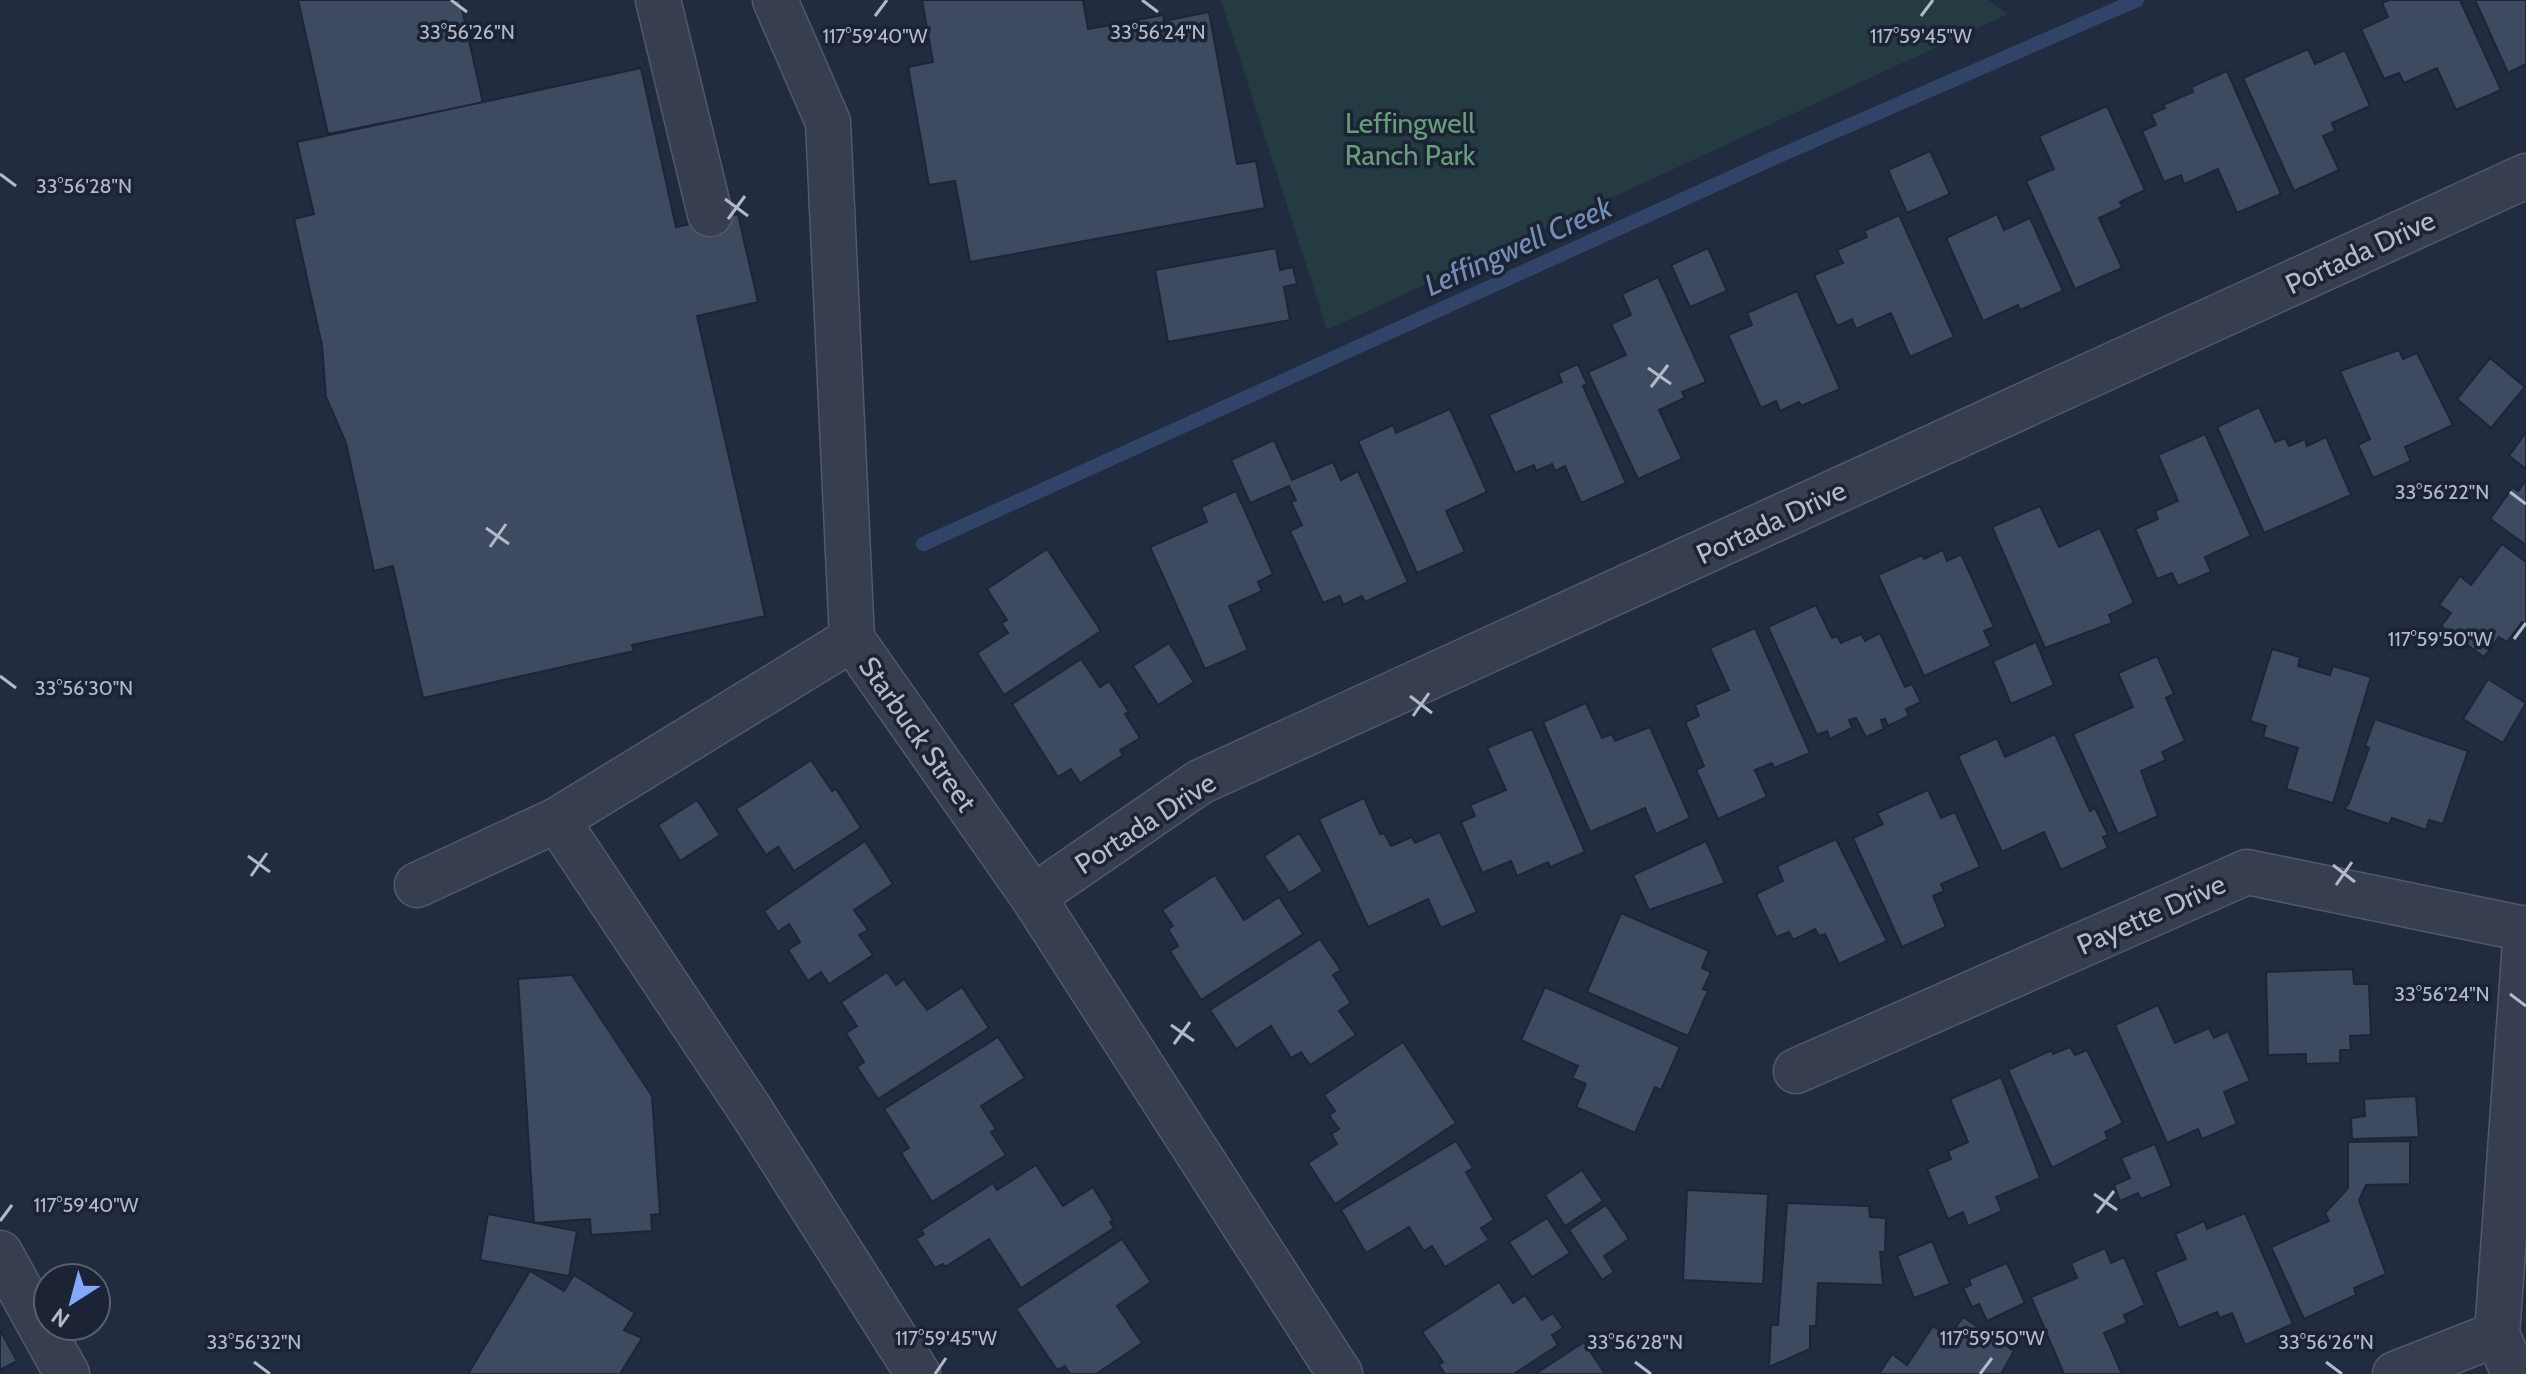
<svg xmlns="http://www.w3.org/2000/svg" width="2526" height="1374" viewBox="0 0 2526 1374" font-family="Cabin,sans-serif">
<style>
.green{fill:#233b41}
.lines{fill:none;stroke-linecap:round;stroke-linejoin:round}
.stream{stroke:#314467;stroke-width:14}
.building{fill:#3d4a60;stroke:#1d2537;stroke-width:2}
.minor-casing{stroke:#51596b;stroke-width:47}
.minor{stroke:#363e50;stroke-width:44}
.ticks{fill:none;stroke:#b2b9cb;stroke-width:3}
.labels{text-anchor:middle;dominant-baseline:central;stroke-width:7;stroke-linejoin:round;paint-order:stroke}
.park-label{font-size:28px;fill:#669e77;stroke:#1b2335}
.street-label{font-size:28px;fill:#b2b9cb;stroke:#1b2335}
.water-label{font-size:30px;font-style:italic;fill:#768db6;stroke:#1b2335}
.ticks-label{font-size:20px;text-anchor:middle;fill:#b2b9cb;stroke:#1b2335;stroke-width:7;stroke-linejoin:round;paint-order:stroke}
</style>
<rect width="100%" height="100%" fill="#212c40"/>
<polygon class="green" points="1221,0 1988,0 2008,14 1327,330"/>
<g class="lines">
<polyline class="stream" points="923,544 1772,159 2137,0"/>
</g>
<g class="building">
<polygon points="298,0 460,0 483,103 328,134"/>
<polygon points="922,0 1083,0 1088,29 1163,15 1164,21 1209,12 1237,164 1256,161 1265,208 970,262 955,181 929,185 908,67 933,62"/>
<polygon points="2389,0 2460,0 2501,90 2456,110 2437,68 2404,83 2399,73 2384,79 2361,29 2388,17 2382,3"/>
<polygon points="2475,0 2526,0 2526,64 2508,73"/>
<polygon points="2308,49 2315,64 2345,50 2370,106 2332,123 2335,131 2323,136 2339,170 2294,191 2243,78"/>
<polygon points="641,68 676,227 738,214 758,302 697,316 765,616 632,645 634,651 423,698 393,566 374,571 346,443 326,397 322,346 294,219 314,214 297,142"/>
<polygon points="2227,71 2281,194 2237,213 2218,169 2184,184 2181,175 2164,182 2142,131 2156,125 2151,114 2165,108 2163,105 2193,92 2191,87"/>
<polygon points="2107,106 2145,190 2120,202 2123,207 2099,218 2122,268 2075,289 2026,181 2054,169 2039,136"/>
<polygon points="1930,151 1950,194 1907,213 1888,170"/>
<polygon points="1997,214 2004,230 2030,218 2063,291 2020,310 2018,305 1983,321 1946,238"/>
<polygon points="1899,215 1954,337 1910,357 1891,313 1856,329 1852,319 1837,326 1814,275 1843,263 1837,250 1867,237 1864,231"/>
<polygon points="1276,248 1280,270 1293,267 1297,284 1284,287 1290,320 1168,342 1155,270"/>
<polygon points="1708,248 1727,291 1690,307 1671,265"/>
<polygon points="1658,277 1706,382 1682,392 1685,398 1659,410 1682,459 1638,479 1588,372 1626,355 1611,324 1631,315 1622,294"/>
<polygon points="1797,291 1840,389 1801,406 1799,402 1780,411 1776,401 1761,408 1728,335 1752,325 1747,313"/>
<polygon points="2399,350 2403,359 2417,353 2453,425 2405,447 2411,461 2373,478 2358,445 2370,439 2340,371"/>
<polygon points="2490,358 2525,387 2491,428 2457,399"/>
<polygon points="1578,364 1587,384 1583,386 1626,483 1581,503 1565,466 1555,471 1552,464 1536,471 1534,465 1515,473 1489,415 1562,382 1558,373"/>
<polygon points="2259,407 2275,442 2285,438 2289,446 2305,439 2307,446 2326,437 2351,495 2264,533 2217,427"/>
<polygon points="1450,409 1487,492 1446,511 1465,552 1417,573 1358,441 1393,425 1396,433"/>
<polygon points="2526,432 2526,469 2509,456"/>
<polygon points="2205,434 2251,536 2205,557 2211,572 2178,586 2172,573 2157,579 2135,529 2158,519 2155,511 2178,501 2158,455"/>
<polygon points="1274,440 1292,480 1333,462 1341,480 1358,471 1408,582 1365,602 1362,596 1343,605 1340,596 1323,603 1290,531 1302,525 1291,502 1296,500 1289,486 1250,503 1231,460"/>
<polygon points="2526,480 2526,545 2490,519 2513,487 2518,491"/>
<polygon points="1236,491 1273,574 1258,582 1262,591 1229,606 1248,650 1205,669 1150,547 1207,522 1201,507"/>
<polygon points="2040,506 2059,547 2100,528 2134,603 2109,615 2112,623 2045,648 1992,527"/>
<polygon points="2502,544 2526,562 2526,624 2522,622 2507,642 2499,637 2484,657 2441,626 2451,613 2439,605 2460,576 2471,585"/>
<polygon points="1047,549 1101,631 1004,695 977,653 1008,633 1001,623 1007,620 987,589"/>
<polygon points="1943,550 1947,561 1961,554 1994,627 1984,631 1991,646 1924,676 1878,575 1922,555 1924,559"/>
<polygon points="1816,605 1832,638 1837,636 1841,643 1861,634 1865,641 1880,633 1905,687 1912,684 1921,702 1906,709 1909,716 1888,726 1885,719 1881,720 1884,729 1866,737 1856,718 1849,720 1852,728 1830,739 1827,731 1817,735 1768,627"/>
<polygon points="1755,628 1810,753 1774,768 1772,763 1755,770 1767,797 1718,819 1696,770 1704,766 1685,722 1699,716 1695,705 1729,690 1710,648"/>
<polygon points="2036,642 2054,685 2011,704 1993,661"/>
<polygon points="1169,643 1194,682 1158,705 1133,666"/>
<polygon points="2272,649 2300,657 2298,666 2330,675 2333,666 2371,677 2333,803 2286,789 2298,748 2263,737 2266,726 2250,721"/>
<polygon points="2157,656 2174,694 2166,698 2185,741 2162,752 2166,760 2141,771 2158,816 2118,834 2073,734 2133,707 2118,673"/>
<polygon points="1081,659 1100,687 1109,681 1129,712 1125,714 1140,738 1120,750 1123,755 1080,783 1071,769 1058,777 1012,704"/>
<polygon points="2488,679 2526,703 2503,743 2463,719"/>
<polygon points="1586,703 1602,738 1612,734 1615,741 1650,727 1690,818 1656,834 1645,808 1590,832 1543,722"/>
<polygon points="2375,719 2468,751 2443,824 2429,820 2426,830 2392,818 2389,824 2344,809 2349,803 2369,748 2365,746"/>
<polygon points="1532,729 1585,852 1550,867 1548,862 1517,876 1511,861 1482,873 1461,822 1475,816 1470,805 1506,790 1487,748"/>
<polygon points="2055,734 2090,811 2095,808 2108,835 2103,837 2108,848 2061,870 2044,832 2002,852 1958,756 1997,738 2005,757"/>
<polygon points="811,760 832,791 836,789 861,828 794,871 778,847 766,855 736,809"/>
<polygon points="1928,790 1941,818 1955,812 1980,867 1941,884 1944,891 1933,896 1946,927 1902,947 1853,838 1883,824 1877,813"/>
<polygon points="1364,798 1380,834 1384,833 1391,846 1412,837 1415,843 1440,832 1477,912 1441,928 1428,899 1368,927 1319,819"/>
<polygon points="697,800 720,835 680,861 658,825"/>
<polygon points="1299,833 1323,871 1289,893 1264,856"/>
<polygon points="1836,839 1887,941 1839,964 1825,934 1819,936 1815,929 1793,940 1789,932 1776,937 1756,894 1783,881 1777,866"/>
<polygon points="865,841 893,884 854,910 868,930 859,935 873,955 829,984 821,972 808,981 788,950 800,942 789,924 778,932 764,911"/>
<polygon points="1706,841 1725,883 1649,910 1633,875"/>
<polygon points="1215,875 1244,920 1279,897 1303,934 1201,1000 1170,951 1178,946 1168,929 1173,926 1162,910"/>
<polygon points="1621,913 1709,951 1702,968 1711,972 1703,989 1708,991 1688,1036 1587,992"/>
<polygon points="1320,939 1341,970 1333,975 1351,1003 1339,1011 1356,1035 1310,1065 1301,1052 1291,1058 1271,1026 1236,1049 1210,1010"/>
<polygon points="2353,969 2354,984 2369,984 2371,1035 2350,1036 2351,1050 2340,1050 2340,1063 2306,1064 2306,1054 2268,1055 2266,972"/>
<polygon points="887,972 896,985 904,979 927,1010 962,987 989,1028 878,1099 857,1067 864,1062 846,1033 857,1026 841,1002"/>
<polygon points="572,975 652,1096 660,1214 651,1215 652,1231 591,1235 590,1219 534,1223 518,979"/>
<polygon points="1545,987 1680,1047 1661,1090 1655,1087 1635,1133 1576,1107 1586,1084 1572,1078 1578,1066 1521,1040"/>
<polygon points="2158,1005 2175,1043 2209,1028 2214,1038 2228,1031 2250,1081 2224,1092 2237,1124 2202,1139 2198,1129 2167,1143 2115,1025"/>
<polygon points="998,1037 1025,1078 981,1106 996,1129 991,1132 1006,1155 932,1202 901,1153 909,1148 884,1109"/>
<polygon points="1403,1042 1456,1123 1335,1204 1308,1163 1337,1144 1331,1134 1339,1129 1329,1115 1335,1111 1324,1095"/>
<polygon points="2070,1047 2075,1055 2087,1050 2123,1123 2105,1132 2108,1139 2052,1168 2008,1070 2052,1050 2053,1054"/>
<polygon points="2001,1077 2040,1178 1996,1197 2002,1211 1968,1226 1963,1212 1948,1219 1927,1169 1951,1159 1948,1151 1968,1142 1950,1099"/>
<polygon points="2416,1096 2419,1137 2352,1139 2351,1118 2365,1116 2364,1099"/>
<polygon points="1456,1141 1473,1168 1466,1172 1494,1220 1481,1228 1489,1240 1445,1267 1432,1246 1424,1251 1409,1227 1366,1253 1341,1210"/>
<polygon points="2410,1141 2410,1184 2366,1185 2359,1200 2386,1274 2354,1288 2356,1295 2304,1319 2271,1247 2329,1221 2325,1213 2348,1188 2348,1142"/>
<polygon points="2155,1144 2172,1186 2141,1199 2138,1193 2120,1201 2114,1185 2130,1178 2121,1158"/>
<polygon points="1036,1165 1063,1206 1093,1187 1113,1220 1110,1222 1114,1228 1021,1288 989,1239 945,1267 943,1264 935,1268 916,1239 924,1234 921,1230 993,1183 997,1190"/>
<polygon points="1582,1170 1603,1201 1565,1226 1545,1195"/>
<polygon points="1687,1190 1768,1194 1763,1284 1683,1280"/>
<polygon points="1787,1203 1869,1206 1870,1217 1886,1218 1885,1252 1880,1252 1883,1285 1818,1283 1816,1326 1810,1326 1810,1349 1769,1367 1771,1325 1778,1325"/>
<polygon points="1606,1205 1629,1239 1604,1256 1614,1272 1602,1280 1569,1230"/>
<polygon points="2245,1213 2293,1324 2245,1345 2232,1313 2220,1318 2217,1312 2179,1328 2155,1272 2186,1259 2175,1234 2204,1221 2207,1229"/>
<polygon points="488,1214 577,1231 569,1276 480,1260"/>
<polygon points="1547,1218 1570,1253 1532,1277 1509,1242"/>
<polygon points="1122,1239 1151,1282 1117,1306 1142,1343 1096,1374 1070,1374 1065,1366 1057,1370 1016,1309"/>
<polygon points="1932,1241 1950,1284 1914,1298 1897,1256"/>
<polygon points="2105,1248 2111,1263 2124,1257 2145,1305 2124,1315 2127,1323 2104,1333 2122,1374 2064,1374 2031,1297 2077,1278 2071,1263"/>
<polygon points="2007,1263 2025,1303 1987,1321 1979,1304 1972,1307 1963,1288 1971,1285 1969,1279"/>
<polygon points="530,1271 564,1291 574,1275 635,1313 624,1330 642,1338 620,1374 468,1374"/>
<polygon points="1499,1282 1513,1303 1525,1295 1542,1320 1553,1313 1563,1328 1552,1335 1558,1345 1514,1374 1445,1374 1439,1365 1443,1362 1422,1332"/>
<polygon points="1963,1317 2014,1351 2001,1374 1879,1374 1892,1354 1907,1365 1933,1326 1949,1337"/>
<polygon points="0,1330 17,1361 0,1370"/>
<polygon points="1584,1342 1605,1374 1535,1374"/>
</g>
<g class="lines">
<defs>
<g id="minor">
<polyline points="658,0 710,214"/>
<polyline points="775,0 828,122 852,639 1033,897 1340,1374"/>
<polyline points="557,820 753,1114 918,1374"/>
<polyline points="417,885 557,820 852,639"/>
<polyline points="1033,897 1200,782 2526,176"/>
<polyline points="1796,1071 2247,872 2525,929"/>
<polyline points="0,1253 67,1374"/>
<polyline points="2395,1374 2497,1334"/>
<polyline points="2514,1374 2497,1334 2526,928"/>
</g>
</defs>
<use href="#minor" class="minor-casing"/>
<use href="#minor" class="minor"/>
</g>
<path class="ticks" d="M451,0L467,12M1142,0L1158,12M875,16L887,0M1921,16L1933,0M0,174L16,186M725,199L748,216M728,219L745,196M1648,368L1671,384M1651,387L1668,365M2510,492L2526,504M486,528L509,544M490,547L506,524M2514,639L2526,623M0,676L16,688M1410,696L1432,713M1413,716L1429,693M248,856L270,872M2333,865L2355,882M251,876L267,853M2336,885L2352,862M2510,994L2526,1006M1171,1025L1194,1041M1174,1044L1190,1022M2094,1194L2117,1210M2097,1213L2114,1191M0,1221L12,1205M254,1362L270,1374M1635,1362L1651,1374M2326,1362L2342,1374M935,1374L946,1358M1980,1374L1992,1358"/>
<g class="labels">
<g class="park-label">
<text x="1410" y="123">Leffingwell<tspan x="1410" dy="32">Ranch Park</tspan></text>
</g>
<g class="street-label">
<text transform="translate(2360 252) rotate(-25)">Portada Drive</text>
<text transform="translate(1771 522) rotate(-25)">Portada Drive</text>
<text transform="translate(918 734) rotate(55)">Starbuck Street</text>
<text transform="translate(1145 823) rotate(-33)">Portada Drive</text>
<text transform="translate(2151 914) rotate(-24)">Payette Drive</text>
</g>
<g class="water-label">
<text transform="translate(1518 246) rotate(-24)">Leffingwell Creek</text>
</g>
</g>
<g class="ticks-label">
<text x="467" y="39">33°56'26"N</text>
<text x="1158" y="39">33°56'24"N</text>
<text x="875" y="43">117°59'40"W</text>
<text x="1921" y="43">117°59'45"W</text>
<text x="84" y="193">33°56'28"N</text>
<text x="2442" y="499">33°56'22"N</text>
<text x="2440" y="646">117°59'50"W</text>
<text x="84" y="695">33°56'30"N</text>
<text x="2442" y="1001">33°56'24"N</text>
<text x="86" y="1212">117°59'40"W</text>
<text x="946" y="1345">117°59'45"W</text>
<text x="1992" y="1345">117°59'50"W</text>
<text x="254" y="1349">33°56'32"N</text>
<text x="1635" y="1349">33°56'28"N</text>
<text x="2326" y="1349">33°56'26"N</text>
</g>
<g transform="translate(72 1302) rotate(216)"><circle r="38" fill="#1b2335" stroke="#575f71" stroke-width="2"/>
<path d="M0-6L14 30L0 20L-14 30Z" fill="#82a9ff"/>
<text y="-12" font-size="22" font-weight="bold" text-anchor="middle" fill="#b2b9cb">N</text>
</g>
</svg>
